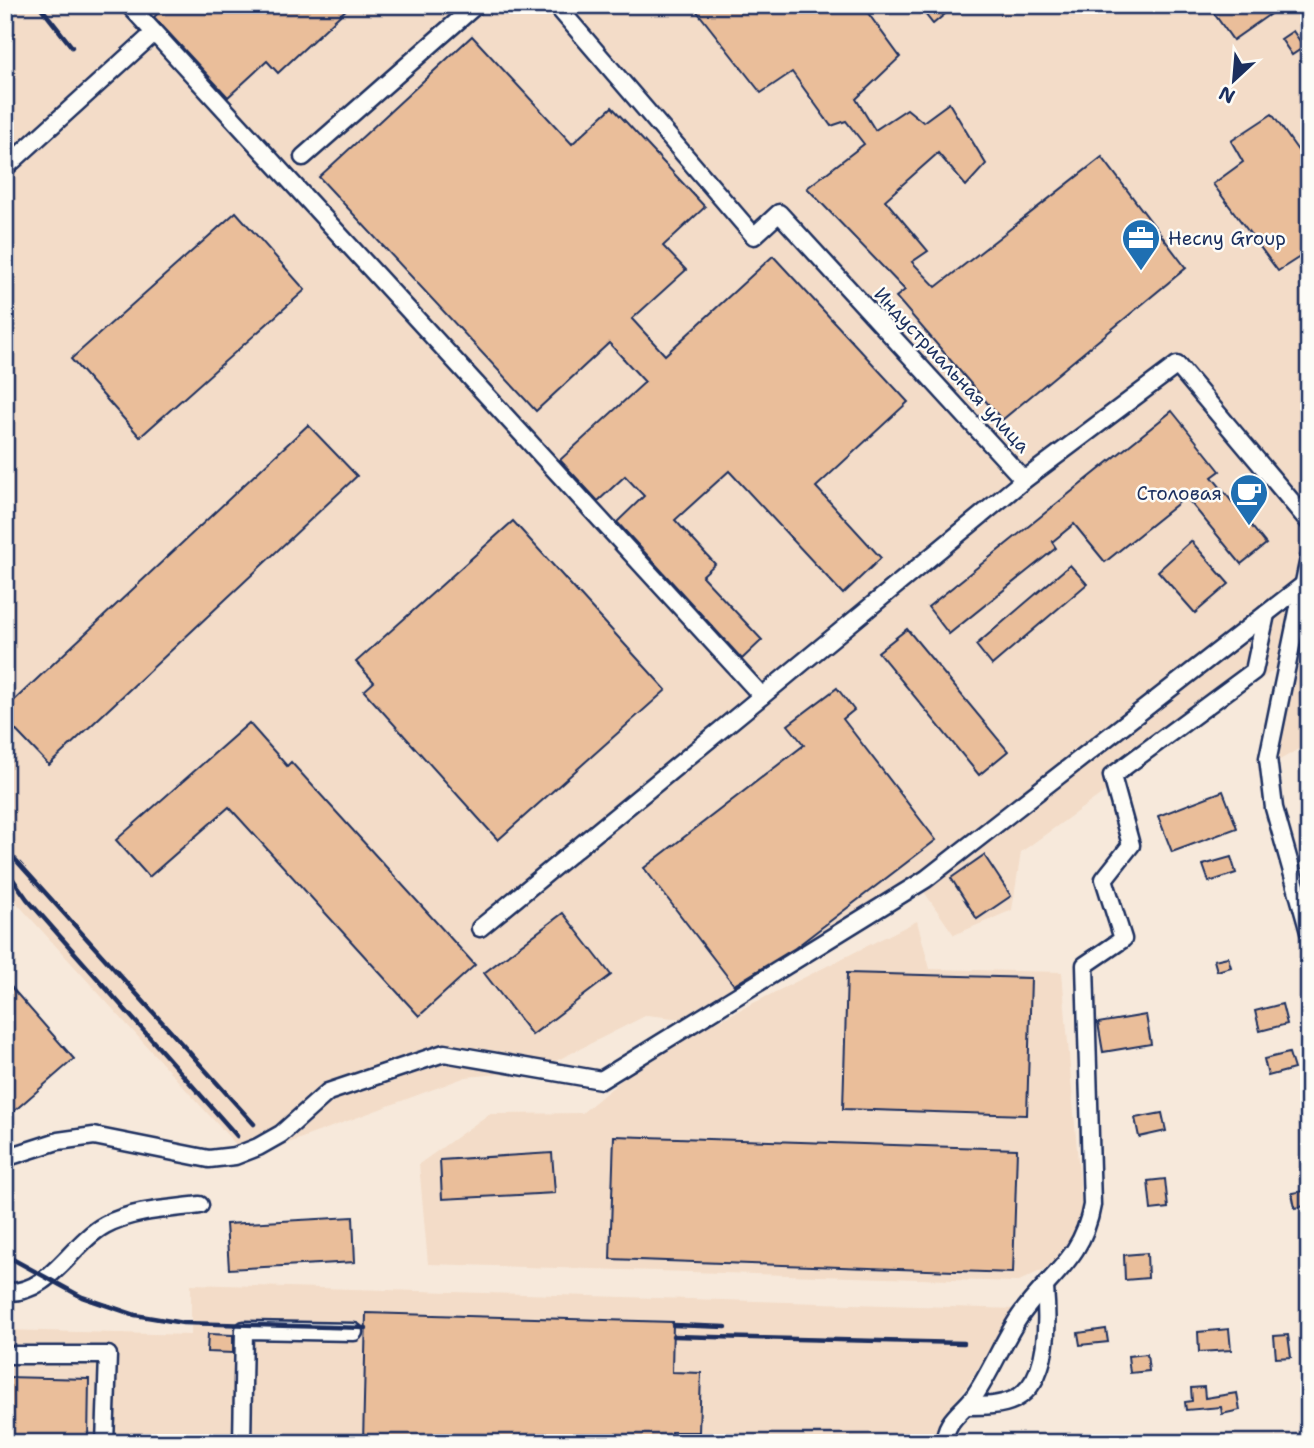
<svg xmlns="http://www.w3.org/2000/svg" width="1314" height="1448" viewBox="0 0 1314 1448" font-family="'Shantell Sans',sans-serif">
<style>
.built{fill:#f3dcc8}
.building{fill:#eabe9a;stroke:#1b2f5e;stroke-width:2}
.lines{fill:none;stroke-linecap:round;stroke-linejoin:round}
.minor-casing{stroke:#1b2f5e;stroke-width:21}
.minor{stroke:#fdfcf7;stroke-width:16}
.rail{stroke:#1b2f5e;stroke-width:4.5}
.labels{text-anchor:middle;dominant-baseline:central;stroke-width:5;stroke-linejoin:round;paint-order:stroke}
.poi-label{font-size:19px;fill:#1b2f5e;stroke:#fdfcf7;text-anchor:start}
.street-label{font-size:19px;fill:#1b2f5e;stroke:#fdfcf7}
</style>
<rect width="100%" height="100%" fill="#f7e9db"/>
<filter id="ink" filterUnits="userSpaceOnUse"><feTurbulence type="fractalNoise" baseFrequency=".0143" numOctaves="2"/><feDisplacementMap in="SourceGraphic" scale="14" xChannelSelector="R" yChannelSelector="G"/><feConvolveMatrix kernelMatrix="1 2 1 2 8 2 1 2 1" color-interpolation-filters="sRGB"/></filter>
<g filter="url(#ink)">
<g class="built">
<polygon points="5,5 1309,5 1309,511 1278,667 1021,852 1012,910 954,935 922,889 852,936 708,1022 647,1015 536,1071 466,1077 248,1158 5,890"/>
<polygon points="1309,596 1309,743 1278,761 1303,615"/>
<polygon points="917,921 930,969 1062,972 1083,1220 1051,1266 1017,1282 428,1264 419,1164 489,1114 582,1113 654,1053"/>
<polygon points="191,1284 1017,1309 929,1443 5,1443 5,1330 191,1335"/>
</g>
<g class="building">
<polygon points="167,5 351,5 278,73 267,61 228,97 154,17"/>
<polygon points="692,5 862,5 900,57 856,99 875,130 907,109 923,122 949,103 986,164 966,186 938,153 885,200 928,251 912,262 936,287 1102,157 1186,268 1002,420 896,297 905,290 807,188 864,144 846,121 831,126 792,72 761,93"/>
<polygon points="918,5 956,5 933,24"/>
<polygon points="1208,5 1283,5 1233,40"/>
<polygon points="1293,31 1304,47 1292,55 1281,39"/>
<polygon points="472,36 572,144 612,107 705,207 663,246 686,270 632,319 665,355 773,256 908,402 816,487 881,558 843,594 729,471 675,520 715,564 702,576 762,640 742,659 617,522 644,496 625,476 598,501 560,460 645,382 609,343 536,411 319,177"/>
<polygon points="1272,114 1309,166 1309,251 1278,271 1213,184 1243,162 1231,141"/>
<polygon points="236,212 305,290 140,437 71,359"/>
<polygon points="1172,411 1220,471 1212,477 1266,544 1241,564 1186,497 1105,562 1074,524 1052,542 1056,548 949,634 928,607"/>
<polygon points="308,425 357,476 49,765 5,719 5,709"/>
<polygon points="513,521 666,690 498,840 364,691 374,682 356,662"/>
<polygon points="1191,541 1229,584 1195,613 1158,571"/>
<polygon points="1070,565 1087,584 992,665 976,645"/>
<polygon points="907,629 1008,751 979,775 878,652"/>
<polygon points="837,688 854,710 843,719 936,840 795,948 734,985 644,868 804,745 788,725"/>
<polygon points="249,723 287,766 291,762 475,965 419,1016 229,807 149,877 116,840"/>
<polygon points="1223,791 1237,828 1172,852 1158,816"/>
<polygon points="984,855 1011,896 977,919 951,878"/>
<polygon points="1231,857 1236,873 1209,882 1203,865"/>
<polygon points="563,913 611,975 532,1035 484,973"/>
<polygon points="1228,957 1231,967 1217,971 1214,960"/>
<polygon points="847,973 1031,978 1027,1115 843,1109"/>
<polygon points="5,980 74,1059 5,1119"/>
<polygon points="1282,1004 1287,1024 1260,1031 1255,1011"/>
<polygon points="1146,1015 1151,1044 1103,1052 1098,1023"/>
<polygon points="1289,1053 1294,1069 1268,1076 1264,1059"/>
<polygon points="1162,1113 1166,1131 1139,1137 1135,1118"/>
<polygon points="614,1136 1017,1149 1013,1273 610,1259"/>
<polygon points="552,1153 555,1193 442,1199 440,1160"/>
<polygon points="1165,1179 1168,1208 1151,1210 1148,1181"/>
<polygon points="1309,1190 1309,1205 1295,1208 1292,1193"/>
<polygon points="353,1217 355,1262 229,1269 226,1224"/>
<polygon points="1147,1253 1148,1278 1125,1280 1124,1255"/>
<polygon points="366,1313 673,1322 672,1372 701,1373 699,1432 671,1432 671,1443 363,1443"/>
<polygon points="1106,1329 1108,1342 1080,1345 1078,1333"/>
<polygon points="1229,1329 1231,1350 1199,1352 1198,1332"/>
<polygon points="208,1334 233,1335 233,1353 207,1352"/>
<polygon points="1288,1335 1291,1357 1276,1358 1274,1336"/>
<polygon points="1147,1354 1149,1371 1130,1373 1128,1356"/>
<polygon points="5,1377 89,1379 88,1443 5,1443"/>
<polygon points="1204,1387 1205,1398 1237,1393 1240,1410 1222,1414 1221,1407 1186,1410 1185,1402 1192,1401 1191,1388"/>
</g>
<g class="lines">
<defs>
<g id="minor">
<polyline points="129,5 762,696 1024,480"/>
<polyline points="556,5 754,236 779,213 1024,480 1177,365 1309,522"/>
<polyline points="303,157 476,5"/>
<polyline points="5,168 154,33"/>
<polyline points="1309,558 1268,758 1274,808 1309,932"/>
<polyline points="480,928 762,696"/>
<polyline points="5,1158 58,1141 94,1136 209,1159 235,1156 258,1147 281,1134 328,1092 444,1053 601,1080 926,879 1303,585"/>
<path d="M5,1292C50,1295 70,1244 105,1225C133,1210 169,1209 200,1205"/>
<polyline points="5,1355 108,1355 105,1443"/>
<path d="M967,1406C983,1406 1001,1406 1015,1399C1050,1380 1048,1322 1045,1288"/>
<polyline points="242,1443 244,1330 354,1332"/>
<path d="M945,1443C944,1420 963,1412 975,1395C992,1370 1003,1341 1020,1316C1048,1276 1083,1259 1092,1205L1085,965L1123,939L1104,879L1131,845L1112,776L1254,671L1266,614"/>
</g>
</defs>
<use href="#minor" class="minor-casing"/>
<use href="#minor" class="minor"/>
<g class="rail">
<polyline points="39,5 72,47"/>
<polyline points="5,848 254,1124"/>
<polyline points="5,868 27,899 237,1136"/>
<polyline points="5,1255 82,1297 135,1315 183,1323 366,1328"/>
<polyline points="673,1325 726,1327"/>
<polyline points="673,1336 964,1343"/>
</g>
</g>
</g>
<defs>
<symbol id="office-pin" viewBox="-11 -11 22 30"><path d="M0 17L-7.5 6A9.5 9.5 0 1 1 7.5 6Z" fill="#1f6fb2" stroke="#fdfcf7"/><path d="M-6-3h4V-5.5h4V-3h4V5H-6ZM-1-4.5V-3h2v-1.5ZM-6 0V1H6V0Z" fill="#fff"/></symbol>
<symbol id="cafe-pin" viewBox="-11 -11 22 30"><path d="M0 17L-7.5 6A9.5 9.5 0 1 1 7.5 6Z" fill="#1f6fb2" stroke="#fdfcf7"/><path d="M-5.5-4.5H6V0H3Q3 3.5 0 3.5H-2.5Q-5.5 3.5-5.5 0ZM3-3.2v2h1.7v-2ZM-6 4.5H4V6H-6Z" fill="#fff"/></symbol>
</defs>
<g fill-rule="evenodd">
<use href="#office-pin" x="1119" y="216" width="44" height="60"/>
<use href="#cafe-pin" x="1227" y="471" width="44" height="60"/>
</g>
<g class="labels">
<g class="poi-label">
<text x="1168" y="238">Hecny Group</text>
<text x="1222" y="493" text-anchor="end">Столовая</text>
</g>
<g class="street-label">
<text transform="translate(952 370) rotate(47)">Индустриальная улица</text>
</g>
</g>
<rect width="1314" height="1448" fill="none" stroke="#fdfcf7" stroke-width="28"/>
<rect x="14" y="14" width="1286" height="1420" fill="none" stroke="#1b2f5e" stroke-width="2.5" filter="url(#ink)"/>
<g transform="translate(1234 80) rotate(206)" stroke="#fdfcf7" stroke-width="5" paint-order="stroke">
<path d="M0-5L12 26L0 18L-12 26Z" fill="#1b2f5e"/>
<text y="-10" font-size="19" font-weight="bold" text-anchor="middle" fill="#1b2f5e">N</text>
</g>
</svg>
